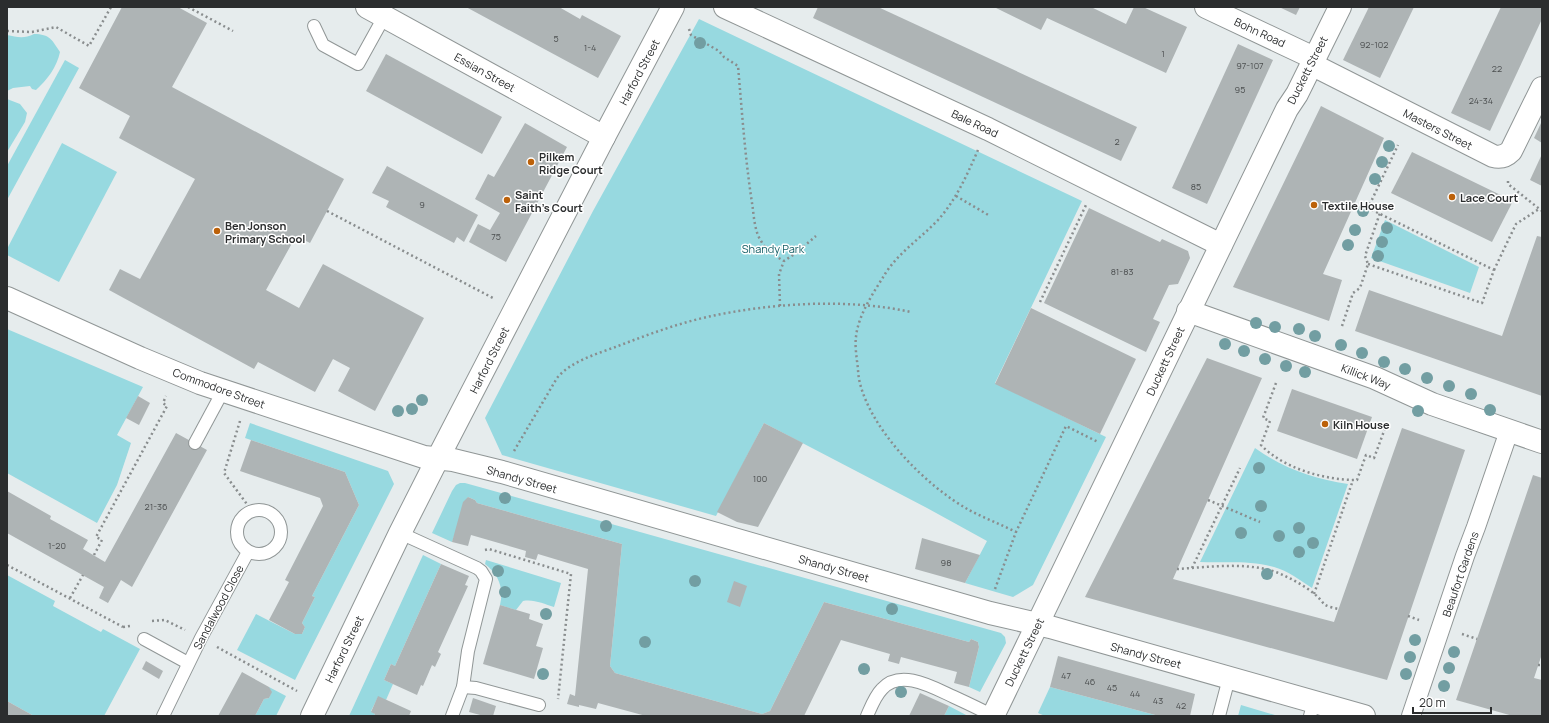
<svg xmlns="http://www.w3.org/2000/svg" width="1549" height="723" viewBox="0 0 1549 723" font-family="Manrope,sans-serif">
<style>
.green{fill:#97d9e0}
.building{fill:#aeb4b5}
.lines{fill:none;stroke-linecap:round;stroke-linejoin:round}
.service-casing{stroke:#909696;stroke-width:14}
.pedestrian-casing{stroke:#909696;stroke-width:20}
.minor-casing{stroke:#909696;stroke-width:24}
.path{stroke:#898d8e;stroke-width:2.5;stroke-dasharray:2 3;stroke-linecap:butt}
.service{stroke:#fff;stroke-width:12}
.pedestrian{stroke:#fff;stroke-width:18}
.minor{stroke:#fff;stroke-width:22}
.tree{fill:#729ea2}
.poi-dot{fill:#bc6109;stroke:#fff;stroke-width:1.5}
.labels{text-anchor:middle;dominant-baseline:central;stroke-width:3;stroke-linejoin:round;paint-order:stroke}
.number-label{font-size:9px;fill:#4c4f50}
.street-label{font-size:11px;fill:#2b2d2e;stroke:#fff}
.poi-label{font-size:11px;font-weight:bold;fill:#2b2d2e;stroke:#fff;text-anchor:start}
.park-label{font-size:11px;fill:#135e65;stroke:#fff}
</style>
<rect width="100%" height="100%" fill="#e6eced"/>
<g class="green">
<polygon points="699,19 1082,201 995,383 1106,437 1033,585 1013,597 965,583 987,541 927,508 764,423 716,516 502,455 485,418 593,211"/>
<path d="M34,34C50,34 52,40 60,52C57,67 47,80 36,90L32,89L30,86L13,88L7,91V35C17,37 24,39 34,34Z"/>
<polygon points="65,60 79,68 7,200 7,166"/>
<polygon points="7,99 20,104 27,113 25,122 7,152"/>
<polygon points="62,143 117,172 59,282 7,255 7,249"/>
<polygon points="1385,220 1479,267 1470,293 1371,258"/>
<polygon points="7,329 143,387 117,435 131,443 117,485 97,523 7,473"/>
<polygon points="250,423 388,471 394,484 295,680 237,650 256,614 295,634 302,634 305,627 302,623 315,597 312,596 359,505 345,472 245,438"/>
<path d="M1255,448C1283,468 1313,479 1348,484L1312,588C1300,580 1288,571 1274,567C1250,560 1225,563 1200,562Z"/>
<polygon points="460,483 465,483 1001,633 1005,637 1006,643 980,692 969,687 979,647 978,642 971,639 969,642 824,602 770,711 762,714 615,673 610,666 622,544 477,503 475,500 468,497 452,542 432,533 452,491 456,485"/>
<polygon points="423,555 441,564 395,666 391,664 384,680 393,684 386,700 378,697 371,711 375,714 374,716 349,716"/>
<path d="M486,560L561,583L554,607C544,604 534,599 523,601L516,610L500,605C504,588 499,575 485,564Z"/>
<polygon points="7,575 55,601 53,606 101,632 103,629 140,649 104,716 34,716 7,701"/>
<polygon points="269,687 286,696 276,716 255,716 264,699 269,698 271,693"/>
<polygon points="1050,687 1159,716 1045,716 1038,713"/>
<polygon points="1241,705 1278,716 1238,716"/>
<polygon points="949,706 968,716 944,716"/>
</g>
<g class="building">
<polygon points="122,7 178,7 207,23 172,87 344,179 310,243 296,236 266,290 299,308 323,264 424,318 375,411 338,391 350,368 333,359 315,392 258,362 254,369 109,290 120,269 140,279 195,179 119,138 130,116 79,88"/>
<polygon points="466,7 559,7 580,19 582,15 621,36 598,78"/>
<polygon points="818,7 878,7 1137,127 1121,161 813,18"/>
<polygon points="994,7 1091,7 1126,24 1134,7 1143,7 1187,27 1166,73 1047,18 1041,30"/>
<polygon points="1279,7 1300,7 1296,15"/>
<polygon points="1369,7 1414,7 1380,78 1343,60"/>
<polygon points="1501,7 1542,7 1542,19 1490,131 1451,113"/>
<polygon points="1238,44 1273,60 1207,204 1172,188"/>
<polygon points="386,54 502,117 482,154 366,91"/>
<polygon points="1321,106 1384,138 1323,274 1342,280 1329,321 1233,287"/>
<polygon points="1542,121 1542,143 1534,138"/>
<polygon points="525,123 567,147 506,262 469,242 478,224 490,230 500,213 475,199 488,174 494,177"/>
<polygon points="1412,152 1513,201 1492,242 1391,193"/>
<polygon points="1542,154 1542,186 1530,180"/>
<polygon points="387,166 478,215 464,242 457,237 454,243 386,207 389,201 372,193"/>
<polygon points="1089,208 1160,242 1162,239 1188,251 1190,258 1178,284 1169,285 1153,319 1160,322 1146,352 1044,303"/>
<polygon points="1537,236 1542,237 1542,396 1355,331 1369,290 1502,336"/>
<polygon points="1031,308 1136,359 1100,434 995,384"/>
<polygon points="1207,358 1262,378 1173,579 1334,622 1402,428 1465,450 1387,680 1085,597"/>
<polygon points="1292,389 1372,417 1357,459 1277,431"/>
<polygon points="138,396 150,403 139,425 126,418"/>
<polygon points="764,423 803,443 758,527 737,522 717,512"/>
<polygon points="176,433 207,450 132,587 121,580 108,603 99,598 104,587 7,533 7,491 51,516 50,519 88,540 83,549 105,562"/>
<polygon points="251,440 345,472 359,505 312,596 315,597 302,623 305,627 302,634 295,634 269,620 289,582 285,580 323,506 320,498 240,471"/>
<polygon points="1533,475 1542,478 1542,654 1534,678 1542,680 1542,716 1513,716 1456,700"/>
<polygon points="468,497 475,500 477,503 622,544 610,666 615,673 762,714 770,711 824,602 969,642 971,639 978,642 979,647 969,687 954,683 957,672 901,657 899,664 888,661 890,654 841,640 804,716 646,716 598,703 596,709 579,705 579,707 567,704 570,694 575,696 588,569 538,554 536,560 525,557 526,551 471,535 468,546 452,542 463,502"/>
<polygon points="922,538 980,555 965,583 915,569"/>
<polygon points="441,564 469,576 465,585 468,586 438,652 441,654 435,667 432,665 423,686 421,685 417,695 384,680 391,664 395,666"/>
<polygon points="734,581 747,586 740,607 727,602"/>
<polygon points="500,605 530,614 529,619 543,624 536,646 543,648 534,679 483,664"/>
<polygon points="1058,656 1195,694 1190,716 1159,716 1050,687"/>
<polygon points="146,661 163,671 159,679 142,669"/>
<polygon points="242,672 269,687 272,692 269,698 264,699 255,716 218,716"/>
<polygon points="920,693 949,706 944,716 909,716"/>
<polygon points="378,696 411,711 409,716 374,716 375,714 371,712"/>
<polygon points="473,698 496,706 493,716 484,716 469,712"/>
<polygon points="7,701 34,716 7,716"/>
</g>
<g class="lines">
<defs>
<g id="service">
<polyline points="314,26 323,45 358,64 384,17"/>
<polyline points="195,443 223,391"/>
<circle cx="259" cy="532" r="22"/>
<polyline points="400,533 477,568 481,571 486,579 468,651 463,687 452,716"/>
<polyline points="144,639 188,663"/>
<polyline points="463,687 476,688 539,705"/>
<polyline points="163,716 201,638 248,552"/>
<path d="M867,716C871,707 875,696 882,689C901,668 934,688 954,697C967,703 980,709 993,716"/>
<polyline points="1219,716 1229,678"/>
<polyline points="1310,716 1314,702"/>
</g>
<polyline id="pedestrian" points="1411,716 1465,556 1476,527 1509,431"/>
<g id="minor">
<polyline points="367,7 604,137"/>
<polyline points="725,7 988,129 1221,245"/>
<polyline points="1206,7 1314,58"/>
<path d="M1311,64L1493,156C1500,158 1506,156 1511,151L1542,88"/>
<polyline points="7,298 140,358 200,383 424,457 453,460 502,472 990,613 1050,627 1364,716"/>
<polyline points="1188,311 1375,378 1432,404 1542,442"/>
<polyline points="312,716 400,533 438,458 604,137 673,7"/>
<polyline points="993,716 1287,109 1297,94 1340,7"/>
</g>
</defs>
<use href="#service" class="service-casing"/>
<use href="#pedestrian" class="pedestrian-casing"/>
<use href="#minor" class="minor-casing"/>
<g class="path">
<polyline points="188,7 233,31"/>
<path d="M689,29L691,35L719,51L724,57L738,66C742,112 745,157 752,203C754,215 754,230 761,241C767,251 775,256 784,261"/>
<polyline points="7,31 32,32 56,27 89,46 111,7"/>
<path d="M978,150C967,175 956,200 938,220C920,239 899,252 885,274C874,292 858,315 856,337C855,344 856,353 857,361C858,367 858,373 859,379C869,429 926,486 969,510C984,518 1000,524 1016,532"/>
<polyline points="1508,181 1508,184 1542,211"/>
<polyline points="956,196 990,216"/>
<polyline points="327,211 493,298"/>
<polyline points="1368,264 1482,303 1494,270 1368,208 1398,145"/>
<polyline points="1494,270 1516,224 1539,209"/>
<polyline points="1040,302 1086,205"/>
<polyline points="780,306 779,274 784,261 796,253 816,236"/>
<polyline points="1342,326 1353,293 1360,288 1368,264 1365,256 1380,213"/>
<path d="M1276,383L1263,418L1270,421L1261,445C1284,469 1325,480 1357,480L1366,455L1374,458L1387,423"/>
<polyline points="240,421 224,473 252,511"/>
<path d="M514,451L557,378C571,361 597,354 618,346C647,335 676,324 707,317C771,303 847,298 911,312"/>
<polyline points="1208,500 1260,522"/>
<polyline points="485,550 489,549 571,574 558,699"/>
<polyline points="94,555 102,540 96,537 167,406 163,403 166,396"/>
<polyline points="7,565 123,627"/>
<polyline points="1192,568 1240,468"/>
<path d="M1177,569C1211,567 1256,560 1287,577C1298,582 1309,589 1318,597C1320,599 1322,602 1324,604C1328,607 1334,608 1339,609"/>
<polyline points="995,589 1016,532 1066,426 1098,442"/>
<polyline points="1314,594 1353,480"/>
<polyline points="70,598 83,575"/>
<polyline points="1408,616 1419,620"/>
<polyline points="152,621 165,620 185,630"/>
<polyline points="123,627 130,626"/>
<polyline points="1462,634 1477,639"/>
<polyline points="217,647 297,691"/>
<polyline points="1538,665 1542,665"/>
</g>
<use href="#service" class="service"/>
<use href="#pedestrian" class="pedestrian"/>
<use href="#minor" class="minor"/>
</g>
<g class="tree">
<circle cx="700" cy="43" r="6"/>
<circle cx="1389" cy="146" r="6"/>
<circle cx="1382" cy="162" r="6"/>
<circle cx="1375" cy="179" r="6"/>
<circle cx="1363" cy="211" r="6"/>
<circle cx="1387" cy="228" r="6"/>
<circle cx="1355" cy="230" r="6"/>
<circle cx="1382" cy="242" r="6"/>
<circle cx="1348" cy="245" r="6"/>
<circle cx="1378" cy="256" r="6"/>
<circle cx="1256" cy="323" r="6"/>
<circle cx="1275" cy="327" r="6"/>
<circle cx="1299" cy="329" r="6"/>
<circle cx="1315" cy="336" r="6"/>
<circle cx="1225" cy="344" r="6"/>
<circle cx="1341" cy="345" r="6"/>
<circle cx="1244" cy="351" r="6"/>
<circle cx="1362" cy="353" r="6"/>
<circle cx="1265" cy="359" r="6"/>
<circle cx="1384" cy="362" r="6"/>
<circle cx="1286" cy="366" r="6"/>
<circle cx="1405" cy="369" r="6"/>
<circle cx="1305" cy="372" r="6"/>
<circle cx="1427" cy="378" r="6"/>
<circle cx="1449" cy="386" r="6"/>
<circle cx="1471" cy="394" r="6"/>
<circle cx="422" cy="400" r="6"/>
<circle cx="412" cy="409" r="6"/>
<circle cx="1490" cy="410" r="6"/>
<circle cx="398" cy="411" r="6"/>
<circle cx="1418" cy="411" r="6"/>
<circle cx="1259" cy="468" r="6"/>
<circle cx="505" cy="498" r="6"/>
<circle cx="1261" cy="506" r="6"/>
<circle cx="606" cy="526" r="6"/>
<circle cx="1299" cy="528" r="6"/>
<circle cx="1241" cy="533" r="6"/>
<circle cx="1279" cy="536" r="6"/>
<circle cx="1313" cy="543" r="6"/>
<circle cx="1299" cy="552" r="6"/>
<circle cx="498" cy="571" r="6"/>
<circle cx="1267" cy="574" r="6"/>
<circle cx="695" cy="581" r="6"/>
<circle cx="505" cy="592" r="6"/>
<circle cx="892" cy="609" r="6"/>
<circle cx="546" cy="614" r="6"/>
<circle cx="1415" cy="640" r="6"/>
<circle cx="645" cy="642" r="6"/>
<circle cx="1454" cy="652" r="6"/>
<circle cx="1410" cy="657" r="6"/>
<circle cx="1449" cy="668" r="6"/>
<circle cx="864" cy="669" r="6"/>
<circle cx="543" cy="674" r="6"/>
<circle cx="1406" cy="674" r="6"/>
<circle cx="1444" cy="686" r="6"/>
<circle cx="901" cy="692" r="6"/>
</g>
<g class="poi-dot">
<circle cx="531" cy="162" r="4"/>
<circle cx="1452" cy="197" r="4"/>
<circle cx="507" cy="200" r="4"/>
<circle cx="1314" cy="205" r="4"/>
<circle cx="217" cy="231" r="4"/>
<circle cx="1325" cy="424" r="4"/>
</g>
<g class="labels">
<g class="number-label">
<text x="556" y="38">5</text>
<text x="1374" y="44">92-102</text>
<text x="590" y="47">1-4</text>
<text x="1163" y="53">1</text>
<text x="1250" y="65">97-107</text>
<text x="1497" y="68">22</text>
<text x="1240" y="89">95</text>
<text x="1481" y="100">24-34</text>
<text x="1117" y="141">2</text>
<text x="1196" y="186">85</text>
<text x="422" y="204">9</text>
<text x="496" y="236">75</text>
<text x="1122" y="271">81-83</text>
<text x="760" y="478">100</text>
<text x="156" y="506">21-36</text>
<text x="57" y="545">1-20</text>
<text x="946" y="562">98</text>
<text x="1066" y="675">47</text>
<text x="1090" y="681">46</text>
<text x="1112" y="687">45</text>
<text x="1135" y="693">44</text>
<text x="1158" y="700">43</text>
<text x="1181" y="705">42</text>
</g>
<g class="street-label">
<text transform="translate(1260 32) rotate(25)">Bohn Road</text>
<text transform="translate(1307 70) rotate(-63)">Duckett Street</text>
<text transform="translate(485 72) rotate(29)">Essian Street</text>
<text transform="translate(639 72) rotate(-62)">Harford Street</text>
<text transform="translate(975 123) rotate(25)">Bale Road</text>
<text transform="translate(1438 129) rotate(27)">Masters Street</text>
<text transform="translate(489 360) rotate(-63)">Harford Street</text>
<text transform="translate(1165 361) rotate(-65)">Duckett Street</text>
<text transform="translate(1366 376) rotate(21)">Killick Way</text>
<text transform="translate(219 388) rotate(20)">Commodore Street</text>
<text transform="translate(522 479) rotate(16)">Shandy Street</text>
<text transform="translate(834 568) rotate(16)">Shandy Street</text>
<text transform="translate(1460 574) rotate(-71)">Beaufort Gardens</text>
<text transform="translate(218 607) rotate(-62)">Sandalwood Close</text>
<text transform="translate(344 649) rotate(-64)">Harford Street</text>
<text transform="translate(1024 652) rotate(-64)">Duckett Street</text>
<text transform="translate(1146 655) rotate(15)">Shandy Street</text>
</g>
<g class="poi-label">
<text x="539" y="156">Pilkem<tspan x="539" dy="13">Ridge Court</tspan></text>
<text x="515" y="194">Saint<tspan x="515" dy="13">Faith's Court</tspan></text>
<text x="1460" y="197">Lace Court</text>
<text x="1322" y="205">Textile House</text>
<text x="225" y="225">Ben Jonson<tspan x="225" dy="13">Primary School</tspan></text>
<text x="1333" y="424">Kiln House</text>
</g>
<g class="park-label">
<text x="773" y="248">Shandy Park</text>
</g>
</g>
<rect width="1549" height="723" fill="none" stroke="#2b2d2e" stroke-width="16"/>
<path d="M1413 707v6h78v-6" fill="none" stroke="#2b2d2e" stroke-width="2"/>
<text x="1419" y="707" font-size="12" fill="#2b2d2e" stroke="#ffffff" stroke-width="3" paint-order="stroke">20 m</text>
</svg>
